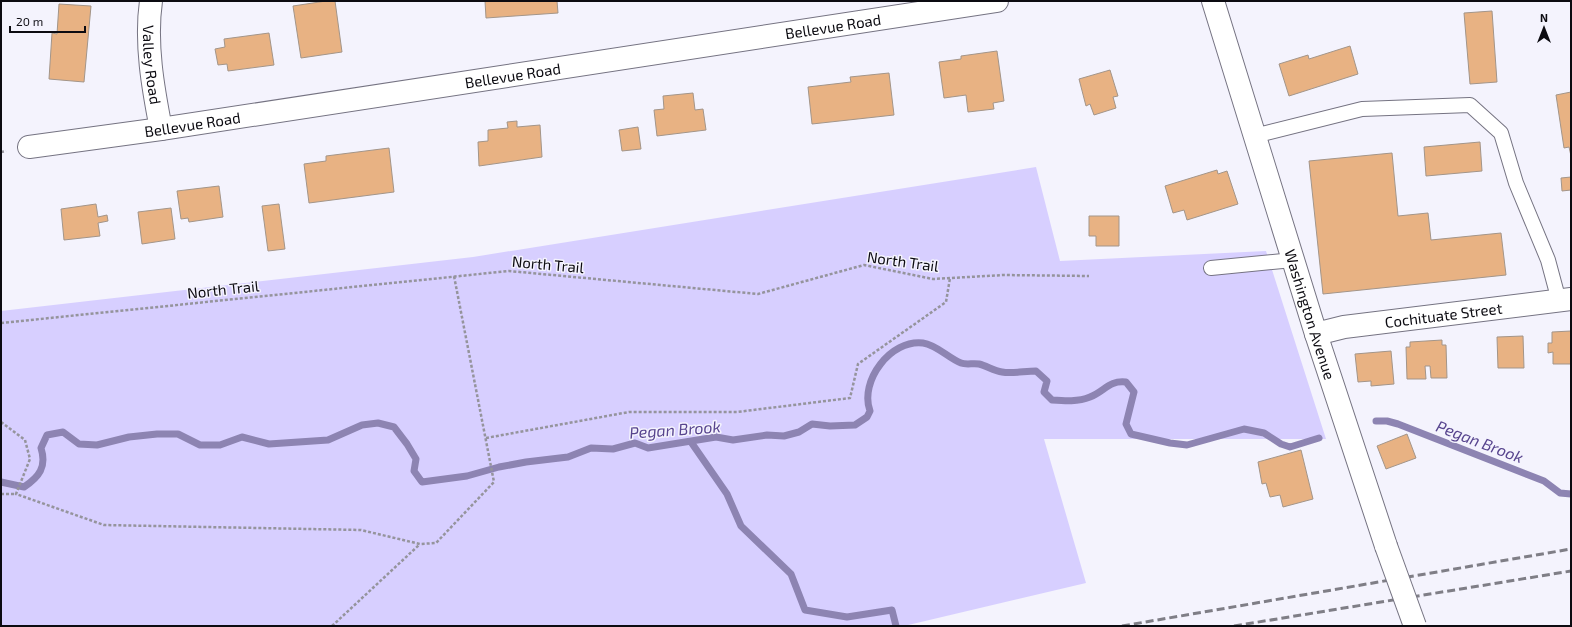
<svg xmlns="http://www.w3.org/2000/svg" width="1572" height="627" viewBox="0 0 1572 627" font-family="'Exo 2',sans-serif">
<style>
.park{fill:#d7cfff}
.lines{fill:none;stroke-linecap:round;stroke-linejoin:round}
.stream{stroke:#8d84b2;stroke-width:7}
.building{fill:#e8b283;stroke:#a39589}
.service-casing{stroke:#757382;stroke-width:16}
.minor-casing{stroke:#757382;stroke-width:24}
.tertiary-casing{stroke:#757382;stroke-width:24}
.path{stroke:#95949c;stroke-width:2.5;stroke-dasharray:3 2;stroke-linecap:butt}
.service{stroke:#fff;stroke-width:14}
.minor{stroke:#fff;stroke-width:22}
.tertiary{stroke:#fff;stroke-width:22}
.rail{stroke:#7f7e86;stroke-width:3;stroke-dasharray:8 4;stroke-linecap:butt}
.tertiary-bridge-casing{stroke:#757382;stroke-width:24;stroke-linecap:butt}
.tertiary-bridge{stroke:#fff;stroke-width:22}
.labels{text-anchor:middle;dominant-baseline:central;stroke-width:3;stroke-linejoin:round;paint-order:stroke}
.street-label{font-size:15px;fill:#0c0b11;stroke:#f4f3fd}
.water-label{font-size:16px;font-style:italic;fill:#57448e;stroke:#f4f3fd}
</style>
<rect width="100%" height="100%" fill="#f4f3fd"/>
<polygon class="park" points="1036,167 1060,261 1266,251 1326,439 1044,439 1086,583 904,626 1,626 1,311 473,257"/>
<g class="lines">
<g class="stream">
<polyline points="1376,421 1387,421 1398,424 1544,481 1560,493 1571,494"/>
<polyline points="691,442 727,494 741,526 791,574 805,610 847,617 892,610 896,626"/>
<path d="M1,482L24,487C39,477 47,467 41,448L47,435L63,432L79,444L97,445L129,437L157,434H178L200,445H220L242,437L269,444L328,440L362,425L378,423L394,427L407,444L416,459L414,471L422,482L467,476L499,467L526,462L568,457L591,448L613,449L635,443L648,448L716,437L733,440L767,435L784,436L799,432L812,424L830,426L855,425L867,417L870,411C859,381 891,339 923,343C937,345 948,358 961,363C966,365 973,363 979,364C987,366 994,371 1002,372C1012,374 1025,371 1036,371L1047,381L1044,392L1052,400C1065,401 1078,402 1090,397C1105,391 1109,380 1126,382L1134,392L1126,424L1131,434L1170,443L1187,445L1244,429L1264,433L1281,444L1290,447L1319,438"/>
</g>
</g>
<g class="building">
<polygon points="326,1 335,1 342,52 301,58 293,6"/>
<polygon points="485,1 557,1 558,13 486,18"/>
<polygon points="59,4 91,6 84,82 49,79 52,33 57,34"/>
<polygon points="1492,11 1497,82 1470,84 1464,13"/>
<polygon points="269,33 274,65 228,71 227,64 218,65 215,49 225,47 224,39"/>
<polygon points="1350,46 1358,74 1289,96 1279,64 1308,55 1309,59"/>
<polygon points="997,51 1004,101 993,103 994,109 968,112 966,95 944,98 939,62 961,59 961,56"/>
<polygon points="1110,70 1118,96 1113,97 1116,108 1094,115 1090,104 1086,106 1079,79"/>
<polygon points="889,73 894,115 812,124 808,87 851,82 850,77"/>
<polygon points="1571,92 1571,156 1569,147 1564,148 1556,95"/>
<polygon points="693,93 695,110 703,109 706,130 657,136 654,110 664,109 663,96"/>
<polygon points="517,121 517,127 540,125 542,157 479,166 478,142 488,141 488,130 508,128 507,122"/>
<polygon points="638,127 641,149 622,151 619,130"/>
<polygon points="1480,142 1482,171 1426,176 1424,147"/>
<polygon points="389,148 394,192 309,203 304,164 326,161 326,156"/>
<polygon points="1392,153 1398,216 1428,213 1431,240 1501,233 1506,275 1323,294 1309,161"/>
<polygon points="1217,170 1218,174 1227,171 1238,204 1187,220 1184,210 1173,213 1165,186"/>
<polygon points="1571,177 1571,190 1562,191 1561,178"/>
<polygon points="219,186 223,217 189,222 188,218 181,219 177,191"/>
<polygon points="96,204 98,217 107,215 108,221 98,223 100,236 64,240 61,209"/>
<polygon points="279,204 285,249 268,251 262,206"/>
<polygon points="171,208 175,239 142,244 138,212"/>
<polygon points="1089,216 1119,216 1119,246 1096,246 1096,236 1089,236"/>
<polygon points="1571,331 1571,364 1553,364 1553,352 1548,353 1548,343 1552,343 1552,332"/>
<polygon points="1523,336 1524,368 1498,368 1497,337"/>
<polygon points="1442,340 1442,345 1446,345 1447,378 1431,378 1430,366 1425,366 1426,379 1407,379 1406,347 1410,347 1410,342"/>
<polygon points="1391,351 1394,384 1371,386 1371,381 1358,382 1355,354"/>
<polygon points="1407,434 1416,458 1386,469 1377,446"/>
<polygon points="1301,450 1313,499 1283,507 1280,495 1270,497 1266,483 1262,484 1258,462"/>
</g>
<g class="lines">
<defs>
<g id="service">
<polyline points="1254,136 1362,109 1470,105 1501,133 1516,183 1548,260 1559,301"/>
<polyline points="1211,268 1293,260"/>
</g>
<g id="minor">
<path id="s1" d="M151,1C145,43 153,88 161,129"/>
<path id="s2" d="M29,147L161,129L997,1"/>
<path id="s3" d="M1316,334L1344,327L1571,299"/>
</g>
<g id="tertiary">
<path id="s4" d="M1213,1L1316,334L1386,546"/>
</g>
</defs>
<use href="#service" class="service-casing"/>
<use href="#minor" class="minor-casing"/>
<use href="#tertiary" class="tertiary-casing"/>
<g class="path">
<polyline points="1,152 6,151"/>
<polyline points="1,323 509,271 758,294 864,265 933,279 1004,275 1089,276"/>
<polyline points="1,422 25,440 30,459 16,494 104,525 361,530 420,544 436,543 494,482 454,276"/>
<polyline points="486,438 629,412 737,412 850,398 858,364 946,302 950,278"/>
<polyline points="1,494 16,494"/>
<polyline points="332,626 419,545"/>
</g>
<use href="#service" class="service"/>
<use href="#minor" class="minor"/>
<use href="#tertiary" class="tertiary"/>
<g class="rail">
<polyline points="1122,626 1571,549"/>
<polyline points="1234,626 1571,571"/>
</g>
<defs>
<polyline id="tertiary-bridge" points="1386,546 1415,626"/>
</defs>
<use href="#tertiary-bridge" class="tertiary-bridge-casing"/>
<use href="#tertiary-bridge" class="tertiary-bridge"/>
</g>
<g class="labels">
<g class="street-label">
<text stroke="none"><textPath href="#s2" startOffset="813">Bellevue Road</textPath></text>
<text stroke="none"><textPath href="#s1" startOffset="64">Valley Road</textPath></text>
<text stroke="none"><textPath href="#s2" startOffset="489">Bellevue Road</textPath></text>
<text stroke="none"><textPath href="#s2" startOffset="165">Bellevue Road</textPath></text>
<text transform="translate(903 261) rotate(8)">North Trail</text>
<text transform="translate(548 264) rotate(5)">North Trail</text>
<text transform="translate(223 289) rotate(-6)">North Trail</text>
<text stroke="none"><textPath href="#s4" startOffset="328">Washington Avenue</textPath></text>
<text stroke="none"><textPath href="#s3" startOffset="129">Cochituate Street</textPath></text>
</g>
<g class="water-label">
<text transform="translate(675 429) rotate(-4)">Pegan Brook</text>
<text transform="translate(1480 441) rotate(21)">Pegan Brook</text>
</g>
</g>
<rect width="1572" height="627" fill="none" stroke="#0c0b11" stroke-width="4"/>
<g transform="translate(1544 28)" stroke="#f4f3fd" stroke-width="3" paint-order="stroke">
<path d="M0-3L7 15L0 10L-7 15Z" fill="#0c0b11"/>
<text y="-6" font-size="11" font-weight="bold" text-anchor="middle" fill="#0c0b11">N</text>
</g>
<path d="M10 26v6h75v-6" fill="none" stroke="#0c0b11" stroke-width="2"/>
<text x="16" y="26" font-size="12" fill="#0c0b11" stroke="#f4f3fd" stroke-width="3" paint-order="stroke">20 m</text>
</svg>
